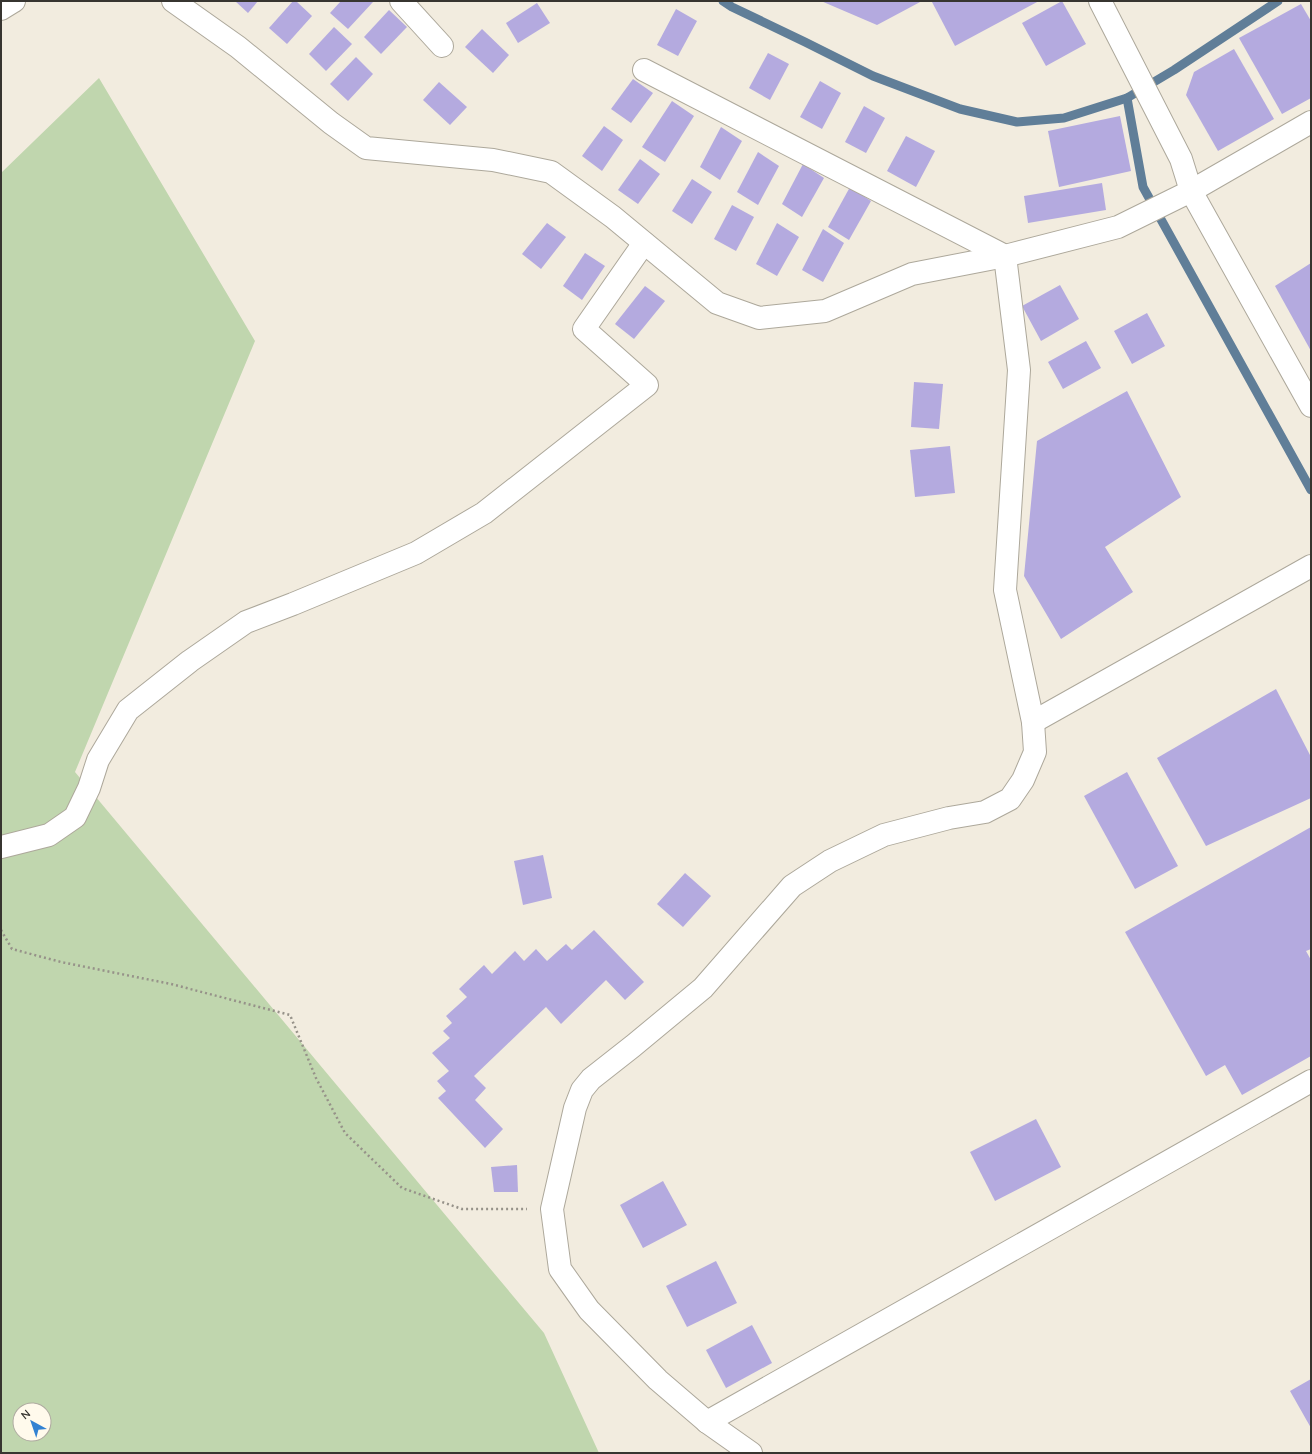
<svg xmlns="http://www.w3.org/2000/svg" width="1312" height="1454" viewBox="0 0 1312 1454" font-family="Quicksand,sans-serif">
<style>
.green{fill:#c0d6ae;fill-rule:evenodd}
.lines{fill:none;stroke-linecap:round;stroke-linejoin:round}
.stream{stroke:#607e98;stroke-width:9}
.building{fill:#b4aadf}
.minor-casing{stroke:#ada89b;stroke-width:24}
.path{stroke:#969289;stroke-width:2.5;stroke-dasharray:2 3;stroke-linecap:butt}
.minor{stroke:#fff;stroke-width:22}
</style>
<rect width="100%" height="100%" fill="#f2ecdf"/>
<path class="green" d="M99,78L255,341L75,772L544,1333L599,1453H1V173ZM20,1410H44V1434H20Z"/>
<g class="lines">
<g class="stream">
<polyline points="723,1 732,7 805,42 873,76 960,109 1017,122 1064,118 1127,98 1174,70 1278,1"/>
<polyline points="1127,98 1143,187 1311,490"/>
</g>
</g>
<g class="building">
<polygon points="235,1 258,1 248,13"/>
<polygon points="293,1 296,1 312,16 287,44 269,28"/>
<polygon points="341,1 372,1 373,2 348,29 330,13"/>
<polygon points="821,1 922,1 877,25"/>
<polygon points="933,1 1039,1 955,46 932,2"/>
<polygon points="1062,1 1086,44 1046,66 1022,23"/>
<polygon points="537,3 550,23 518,43 506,23"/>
<polygon points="1301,4 1311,21 1311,98 1282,114 1239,38"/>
<polygon points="676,9 697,21 678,56 657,45"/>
<polygon points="389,10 407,27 381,54 364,37"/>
<polygon points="334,27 352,44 326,71 309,54"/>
<polygon points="482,29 509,55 493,73 465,47"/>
<polygon points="1234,49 1274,119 1218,151 1186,95 1194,72"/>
<polygon points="768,53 789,64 770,100 749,88"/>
<polygon points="356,57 373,74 348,101 330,84"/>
<polygon points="633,79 653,93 631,123 611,109"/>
<polygon points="820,81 841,93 822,129 800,117"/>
<polygon points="439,82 467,107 450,125 423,100"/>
<polygon points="672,101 694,116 665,162 642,147"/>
<polygon points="864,106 885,118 866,153 845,142"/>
<polygon points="1120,116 1131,171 1059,187 1048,131"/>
<polygon points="604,126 623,140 602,171 582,156"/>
<polygon points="721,127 742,141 720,180 700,167"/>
<polygon points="906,136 935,151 916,187 887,171"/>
<polygon points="758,152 779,166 758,205 737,192"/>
<polygon points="640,159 660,174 638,204 618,190"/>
<polygon points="803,164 824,178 802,217 782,204"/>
<polygon points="692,179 712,192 692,224 672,211"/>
<polygon points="1102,183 1106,210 1028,223 1024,196"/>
<polygon points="850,187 871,201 849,240 828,227"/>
<polygon points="732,205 754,217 736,251 714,239"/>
<polygon points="547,223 566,237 541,269 522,254"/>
<polygon points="777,223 799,237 777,276 756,264"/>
<polygon points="823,229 844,243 823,282 802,270"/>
<polygon points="585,253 605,266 582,300 563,286"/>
<polygon points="1311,263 1311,351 1275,286"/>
<polygon points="1060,285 1079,319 1041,341 1022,306"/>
<polygon points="645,286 665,301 634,339 615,324"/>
<polygon points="1147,313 1165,346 1132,364 1114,331"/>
<polygon points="1086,341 1101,368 1063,389 1048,362"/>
<polygon points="914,382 943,384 939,429 911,427"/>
<polygon points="1127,391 1181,497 1105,547 1133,592 1061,639 1024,576 1037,441"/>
<polygon points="950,446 955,493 915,497 910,450"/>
<polygon points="1276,689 1311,757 1311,798 1206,846 1157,758"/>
<polygon points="1127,772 1178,866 1135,889 1084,796"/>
<polygon points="1311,827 1311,949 1306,951 1311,960 1311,1056 1242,1095 1225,1065 1206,1076 1125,932"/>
<polygon points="543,855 552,898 523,905 514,861"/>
<polygon points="685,873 711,896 683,927 657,904"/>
<polygon points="594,930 644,982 625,1000 606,980 561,1024 546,1007 474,1076 486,1088 475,1100 503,1129 485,1148 438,1098 446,1091 437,1081 449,1071 432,1053 450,1038 443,1031 452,1023 446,1016 467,997 459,989 484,965 492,974 515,951 524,961 536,949 547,961 566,944 572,950"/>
<polygon points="1036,1119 1061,1167 995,1201 970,1152"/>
<polygon points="517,1165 518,1192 494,1192 491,1167"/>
<polygon points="663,1181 687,1225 643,1248 620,1205"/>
<polygon points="716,1261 737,1303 687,1327 666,1286"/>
<polygon points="752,1325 772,1363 726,1388 706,1350"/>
<polygon points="1311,1379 1311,1428 1290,1391"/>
</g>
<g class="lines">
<defs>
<g id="minor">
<polyline points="173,1 238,47 331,123 366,148 493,160 551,172 613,217 717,303 759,318 825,311 912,274 1005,256 1118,227 1191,191 1311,122"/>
<polyline points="401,1 442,46"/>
<polyline points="1100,1 1181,159 1191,191 1311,406"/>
<polyline points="1,9 14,1"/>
<polyline points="644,70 1005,256"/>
<polyline points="1033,722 1311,566"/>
<polyline points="1,847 49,835 75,817 89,788 98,760 128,710 190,661 246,622 293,604 416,553 484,513 647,385 584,329 644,243"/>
<polyline points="707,1422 1311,1081"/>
<polyline points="751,1453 707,1422 658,1380 589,1310 560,1269 552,1209 575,1108 582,1090 591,1079 633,1046 703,988 792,886 830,861 884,835 949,818 985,812 1010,799 1023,780 1035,752 1033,722 1005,590 1019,370 1005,256"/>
</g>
</defs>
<use href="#minor" class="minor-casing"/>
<polyline class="path" points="1,930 12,949 61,962 171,984 290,1015 316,1078 345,1133 402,1188 462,1209 527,1209"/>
<use href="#minor" class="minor"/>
</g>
<rect width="1312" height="1454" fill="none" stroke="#373530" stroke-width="4"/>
<g transform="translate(32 1422) rotate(320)"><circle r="19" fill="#fffaec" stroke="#afaba1"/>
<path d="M0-3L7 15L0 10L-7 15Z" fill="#3282d2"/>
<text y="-6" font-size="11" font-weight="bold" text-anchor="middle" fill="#373530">N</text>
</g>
</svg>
